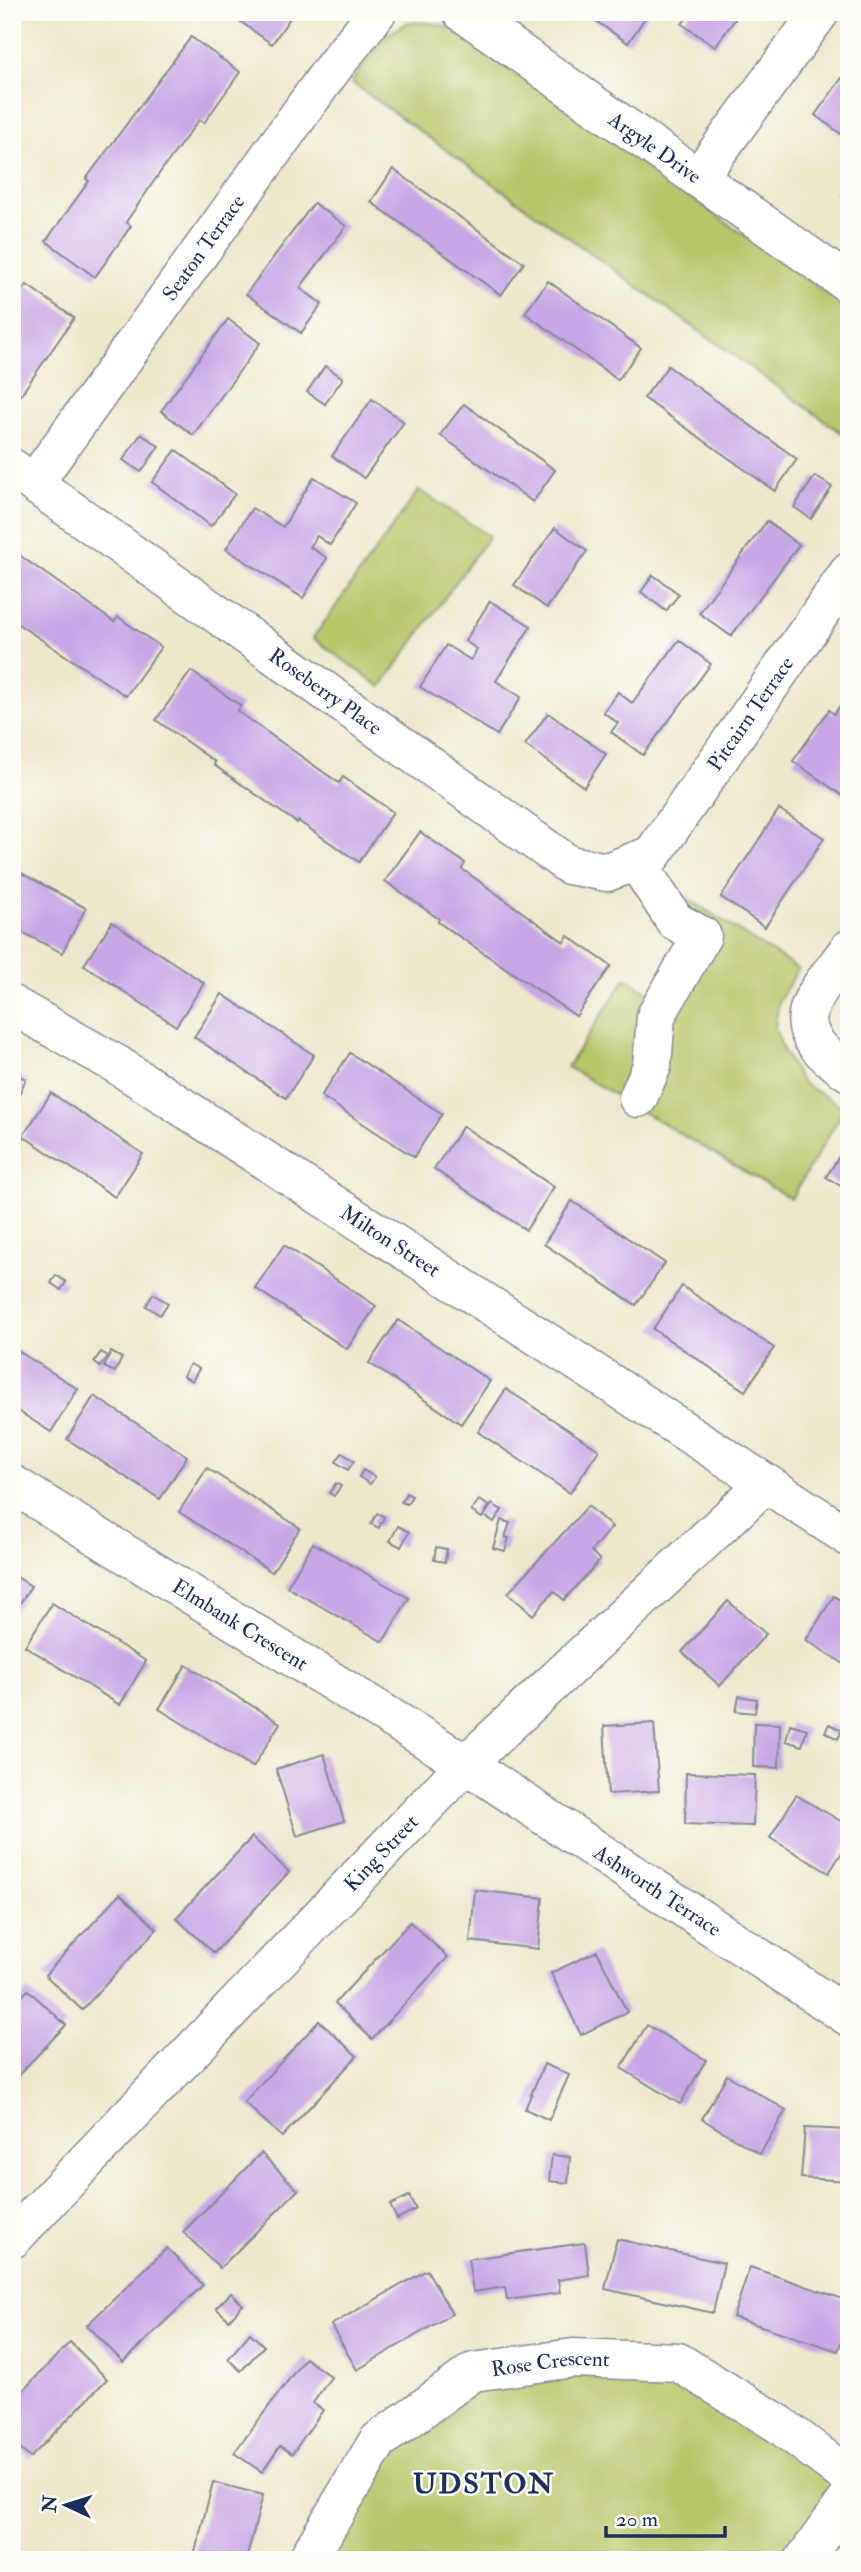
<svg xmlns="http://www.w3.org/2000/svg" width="861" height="2572" viewBox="0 0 861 2572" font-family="'IM FELL Double Pica',serif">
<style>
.green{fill:#b8c567;stroke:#6a7a62;stroke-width:2}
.building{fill:#c8a7e6}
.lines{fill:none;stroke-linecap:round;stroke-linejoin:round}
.minor-casing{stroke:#848c95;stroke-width:41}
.minor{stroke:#fff;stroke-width:38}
.labels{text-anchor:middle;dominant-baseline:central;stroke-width:5;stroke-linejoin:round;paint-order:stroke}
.street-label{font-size:21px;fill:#1b2f5e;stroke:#fdfcf7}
.district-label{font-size:28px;font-weight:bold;letter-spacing:2px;fill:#1b2f5e;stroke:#fdfcf7}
</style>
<rect width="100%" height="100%" fill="#fdfcf7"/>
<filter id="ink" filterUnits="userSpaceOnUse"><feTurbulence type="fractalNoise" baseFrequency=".0143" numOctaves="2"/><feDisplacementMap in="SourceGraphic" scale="14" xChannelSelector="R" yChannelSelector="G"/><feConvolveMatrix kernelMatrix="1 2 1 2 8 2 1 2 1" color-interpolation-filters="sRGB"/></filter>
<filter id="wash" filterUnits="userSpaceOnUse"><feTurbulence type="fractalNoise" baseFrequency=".00686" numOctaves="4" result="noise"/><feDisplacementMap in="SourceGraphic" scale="28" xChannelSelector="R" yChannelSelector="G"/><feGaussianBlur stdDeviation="1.57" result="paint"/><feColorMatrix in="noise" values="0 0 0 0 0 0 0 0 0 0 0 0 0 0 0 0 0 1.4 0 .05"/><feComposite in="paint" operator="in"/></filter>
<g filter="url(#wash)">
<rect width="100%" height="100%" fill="#ede8cc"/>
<g class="green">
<polygon points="409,22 431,23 454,28 849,310 849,438 351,82 388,34"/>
<polygon points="419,490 489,536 381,687 313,638"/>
<polygon points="668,886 798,969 779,1001 775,1028 784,1052 802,1083 845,1108 791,1199 567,1067 626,978 672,1007 716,936"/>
<polygon points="678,2362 849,2477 804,2560 307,2560 378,2441 473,2372"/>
</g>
<g id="blocks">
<g class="building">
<polygon points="227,12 294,12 272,44"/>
<polygon points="583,12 649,12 628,43"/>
<polygon points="691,12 740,12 715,47 682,24"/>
<polygon points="191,37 240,72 204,123 199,120 161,171 126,222 131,226 95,277 46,241 89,181 86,179"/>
<polygon points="849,68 849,137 848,139 815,115"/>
<polygon points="393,169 524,263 501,295 371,202"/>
<polygon points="849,186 849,201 842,196"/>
<polygon points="314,203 346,226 300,288 322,304 301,333 246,294"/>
<polygon points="548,281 641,348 618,380 525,313"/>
<polygon points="27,285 74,318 20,396 12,390 12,306"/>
<polygon points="228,319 260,343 193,435 161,411"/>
<polygon points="325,366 343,378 325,404 307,392"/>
<polygon points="668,366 797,459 775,491 644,398"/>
<polygon points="372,399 404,422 364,478 332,456"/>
<polygon points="464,404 555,470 533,502 440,435"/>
<polygon points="141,434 159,446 141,472 123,460"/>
<polygon points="176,450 235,494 211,526 152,482"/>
<polygon points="815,476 832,487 811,519 794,507"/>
<polygon points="314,477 356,503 330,545 317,536 310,547 327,558 303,598 226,549 252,508 283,527"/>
<polygon points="767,521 799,545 731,636 699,613"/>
<polygon points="555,528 587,551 547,608 514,585"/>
<polygon points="12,550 114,622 118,617 161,647 126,696 12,620"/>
<polygon points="653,575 679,594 666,611 641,592"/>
<polygon points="490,601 531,626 496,681 521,697 497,735 420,687 446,645 471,660 477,649 465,641"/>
<polygon points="679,640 711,664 643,755 611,732 618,723 603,712 618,692 632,703"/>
<polygon points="191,671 241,706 237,711 339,783 343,777 393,812 359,862 298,821 297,823 214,765 215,762 156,720"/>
<polygon points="849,693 849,787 843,796 793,761 829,710 834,714"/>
<polygon points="548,713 606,754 584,787 525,745"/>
<polygon points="779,809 824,838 765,927 721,897"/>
<polygon points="420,832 465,863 462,869 564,942 568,936 611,966 576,1016 438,922 439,919 385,881"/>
<polygon points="12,868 86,908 62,953 12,927"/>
<polygon points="112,922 204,983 176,1026 84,965"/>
<polygon points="222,994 314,1055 286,1098 194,1037"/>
<polygon points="350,1053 442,1114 414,1157 321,1096"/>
<polygon points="12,1073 26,1079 12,1109"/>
<polygon points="51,1093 143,1154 115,1197 23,1136"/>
<polygon points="463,1126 554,1187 526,1230 434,1169"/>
<polygon points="849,1141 849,1191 826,1177"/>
<polygon points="572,1201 665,1263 636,1305 544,1244"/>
<polygon points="284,1245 376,1306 347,1349 255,1288"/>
<polygon points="56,1275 66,1282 61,1290 51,1283"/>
<polygon points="682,1286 774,1348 745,1391 653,1329"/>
<polygon points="153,1294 168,1303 160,1315 146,1306"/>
<polygon points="398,1320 490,1381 461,1424 369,1363"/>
<polygon points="12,1347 78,1389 51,1432 12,1407"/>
<polygon points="101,1352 108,1356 100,1367 94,1362"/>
<polygon points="111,1352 122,1358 115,1372 104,1367"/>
<polygon points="190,1364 199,1369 192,1381 183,1376"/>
<polygon points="506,1389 599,1450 570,1493 478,1432"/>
<polygon points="94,1396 187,1456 160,1499 67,1439"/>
<polygon points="342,1453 354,1461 348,1470 336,1462"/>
<polygon points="207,1468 300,1528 272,1572 179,1512"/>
<polygon points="363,1470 375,1477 370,1484 359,1477"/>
<polygon points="336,1483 341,1486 334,1496 329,1493"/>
<polygon points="406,1493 412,1496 407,1504 401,1502"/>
<polygon points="479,1500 489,1506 482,1518 471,1511"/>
<polygon points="492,1504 502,1510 494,1522 484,1516"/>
<polygon points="588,1506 612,1527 591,1551 600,1560 564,1600 554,1591 533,1615 508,1593"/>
<polygon points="377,1513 384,1517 379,1528 371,1524"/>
<polygon points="501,1520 510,1523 505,1537 509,1538 505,1551 493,1548"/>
<polygon points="398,1526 409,1532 401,1547 390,1541"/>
<polygon points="313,1543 409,1598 383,1642 287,1587"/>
<polygon points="436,1547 447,1549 445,1562 434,1560"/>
<polygon points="12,1574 31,1586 12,1616"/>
<polygon points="834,1596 849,1606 849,1667 806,1640"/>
<polygon points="728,1601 766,1634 720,1686 682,1652"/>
<polygon points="52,1603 146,1661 120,1705 25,1646"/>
<polygon points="186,1665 280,1723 253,1767 159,1709"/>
<polygon points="739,1696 757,1699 755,1713 736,1711"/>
<polygon points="654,1723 659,1791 608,1794 604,1726"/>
<polygon points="754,1723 780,1724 779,1768 753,1767"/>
<polygon points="790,1724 807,1729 802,1746 786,1741"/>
<polygon points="829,1724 842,1730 838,1739 825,1732"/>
<polygon points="324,1754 344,1821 297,1836 276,1769"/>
<polygon points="686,1773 755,1775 753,1826 685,1824"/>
<polygon points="796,1795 849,1826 849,1841 829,1873 770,1838"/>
<polygon points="252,1837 289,1872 214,1953 176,1918"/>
<polygon points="475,1890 543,1898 538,1949 470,1941"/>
<polygon points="120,1894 157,1929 82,2010 45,1975"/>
<polygon points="410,1922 448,1957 372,2039 335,2003"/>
<polygon points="597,1951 627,2012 581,2035 551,1973"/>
<polygon points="28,1990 66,2025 12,2082 12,2006"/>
<polygon points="319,2021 357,2056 282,2137 244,2102"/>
<polygon points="647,2025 706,2060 680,2104 621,2068"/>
<polygon points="544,2064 569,2075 549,2120 525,2109"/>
<polygon points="727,2075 786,2110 760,2154 702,2119"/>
<polygon points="805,2128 849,2130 849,2181 801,2178"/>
<polygon points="261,2153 298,2190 220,2268 183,2232"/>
<polygon points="552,2155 570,2157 568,2183 549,2181"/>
<polygon points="409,2196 416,2209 397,2219 390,2205"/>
<polygon points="617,2239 724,2263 713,2313 605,2289"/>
<polygon points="585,2243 589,2275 558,2280 560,2293 507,2300 505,2287 473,2292 468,2259"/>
<polygon points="167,2248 203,2285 123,2362 87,2325"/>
<polygon points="750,2267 849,2301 849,2319 838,2351 733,2317"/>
<polygon points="427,2270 452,2314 357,2370 331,2325"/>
<polygon points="231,2293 243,2305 229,2320 216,2308"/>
<polygon points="250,2333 264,2346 241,2371 228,2359"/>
<polygon points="70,2342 107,2379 30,2458 12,2441 12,2402"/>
<polygon points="305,2358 331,2377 313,2403 323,2410 292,2454 280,2446 262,2472 234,2453"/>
<polygon points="213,2482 263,2495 246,2560 193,2560"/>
</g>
</g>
</g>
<g filter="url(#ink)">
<use href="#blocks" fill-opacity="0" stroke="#848c95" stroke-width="2"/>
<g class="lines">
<defs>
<g id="minor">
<path id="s1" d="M462,12L849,284"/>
<polyline points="698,178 820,12"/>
<path id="s2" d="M12,468L569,865L607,872L652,855L849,572"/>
<path id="s3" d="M34,483L332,69L377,12"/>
<polyline points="636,861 675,921 702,936 656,1016 652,1066 638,1098"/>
<path d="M849,949C810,1002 779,1026 849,1072"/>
<path id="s4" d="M12,1005L116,1064L849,1537"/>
<path id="s5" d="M12,1484L466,1764L849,2017"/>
<path id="s6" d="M12,2239L466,1764L765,1484"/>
<path id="s7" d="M307,2560L378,2441L473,2372L573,2358L678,2362L779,2424L849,2477"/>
<polyline points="804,2560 849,2498"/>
</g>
</defs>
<use href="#minor" class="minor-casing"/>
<use href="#minor" class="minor"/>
</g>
</g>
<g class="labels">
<g class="street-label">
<text stroke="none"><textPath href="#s1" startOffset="236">Argyle Drive</textPath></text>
<text stroke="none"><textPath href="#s3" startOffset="290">Seaton Terrace</textPath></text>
<text stroke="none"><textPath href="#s2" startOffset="385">Roseberry Place</textPath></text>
<text stroke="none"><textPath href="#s2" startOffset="943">Pitcairn Terrace</textPath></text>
<text stroke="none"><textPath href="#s4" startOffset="446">Milton Street</textPath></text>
<text stroke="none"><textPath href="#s5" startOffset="268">Elmbank Crescent</textPath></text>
<text stroke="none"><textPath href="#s6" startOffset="534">King Street</textPath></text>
<text stroke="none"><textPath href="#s5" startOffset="763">Ashworth Terrace</textPath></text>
<text stroke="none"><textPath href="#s7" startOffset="334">Rose Crescent</textPath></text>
</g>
<g class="district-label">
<text x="484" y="2484">UDSTON</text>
</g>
</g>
<rect width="861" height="2572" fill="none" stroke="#fdfcf7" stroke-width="42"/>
<g transform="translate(66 2505) rotate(274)" stroke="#fdfcf7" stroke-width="5" paint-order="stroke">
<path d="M0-5L12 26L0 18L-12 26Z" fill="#1b2f5e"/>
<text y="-10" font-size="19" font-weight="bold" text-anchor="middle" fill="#1b2f5e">N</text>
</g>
<path d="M606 2526v10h119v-10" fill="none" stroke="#1b2f5e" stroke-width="3.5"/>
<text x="616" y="2526" font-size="21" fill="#1b2f5e" stroke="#fdfcf7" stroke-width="5" paint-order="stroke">20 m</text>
</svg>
